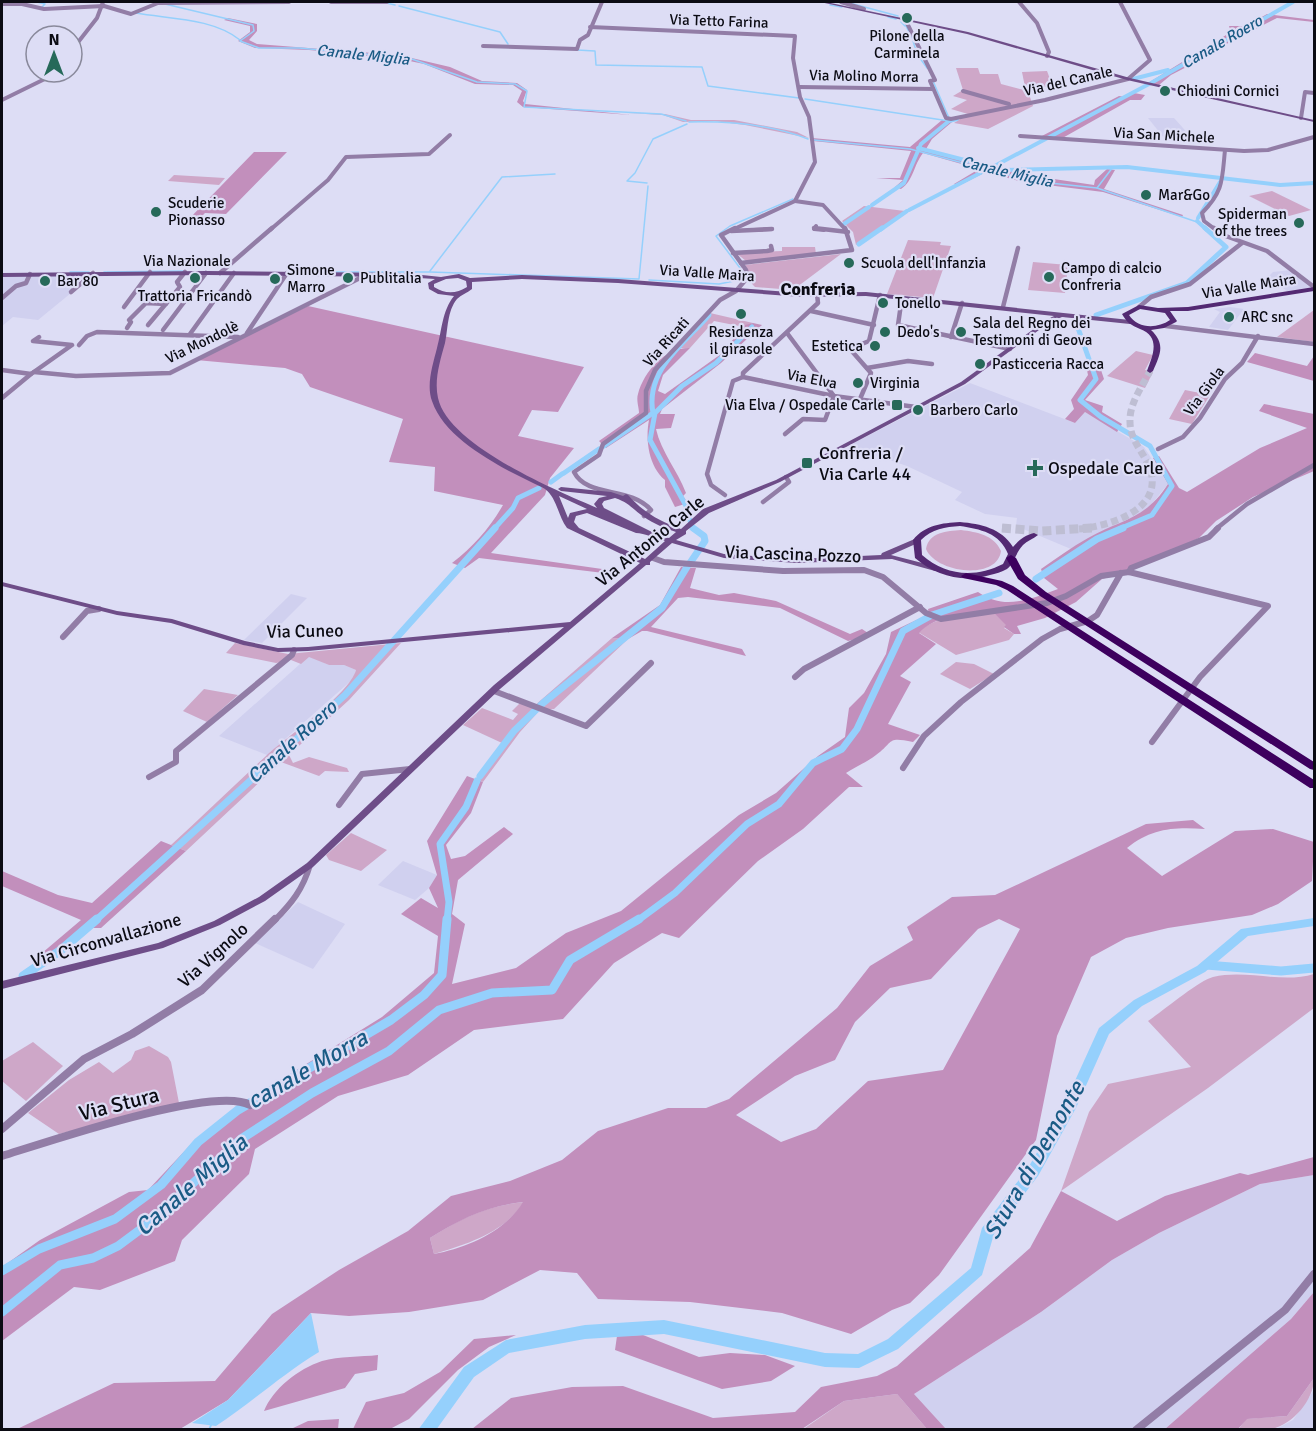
<svg xmlns="http://www.w3.org/2000/svg" width="1316" height="1431" viewBox="0 0 1316 1431" font-family="Signika,sans-serif">
<style>
.built{fill:#d0d0ef}
.green{fill:#cea7c8}
.forest{fill:#c28fbc;fill-rule:evenodd}
.water{fill:#95d0fc}
.lines{fill:none;stroke-linecap:round;stroke-linejoin:round}
.stream-far1{stroke:#95d0fc;stroke-width:1.5}
.stream{stroke:#95d0fc;stroke-width:2}
.canal-far3{stroke:#95d0fc;stroke-width:4}
.canal-far2{stroke:#95d0fc;stroke-width:5}
.canal-far1{stroke:#95d0fc;stroke-width:7}
.canal{stroke:#95d0fc;stroke-width:9}
.river{fill:#95d0fc;fill-rule:evenodd}
.primary-tunnel-far1{stroke:#bebed3;stroke-width:7;stroke-dasharray:7 4;stroke-linecap:butt}
.primary-tunnel{stroke:#bebed3;stroke-width:9;stroke-dasharray:9 4.5;stroke-linecap:butt}
.street-far3{stroke:#927da6;stroke-width:4}
.street-far2{stroke:#927da6;stroke-width:4.5}
.street-far1{stroke:#927da6;stroke-width:6}
.street{stroke:#927da6;stroke-width:8}
.secondary{fill:#6e4d88;fill-rule:evenodd}
.primary{fill:#532972;fill-rule:evenodd}
.highway{fill:#3d005e;fill-rule:evenodd}
.poi-dot{fill:#266959;stroke:#ddddf5;stroke-width:2}
.labels{text-anchor:middle;dominant-baseline:central;stroke-width:4.5;stroke-linejoin:round;paint-order:stroke}
.far-street-label{font-size:15px;fill:#0b0b13;stroke:#ddddf5}
.far-poi-label{font-size:15px;fill:#0b0b13;stroke:#ddddf5;text-anchor:start}
.far-water-label{font-size:16px;font-style:italic;fill:#1a5b85;stroke:#ddddf5}
.far-quarter-label{font-size:18px;font-weight:bold;fill:#0b0b13;stroke:#ddddf5}
.poi-label{font-size:18px;fill:#0b0b13;stroke:#ddddf5;text-anchor:start}
.street-label{font-size:18px;fill:#0b0b13;stroke:#ddddf5}
.water-label{font-size:20px;font-style:italic;fill:#1a5b85;stroke:#ddddf5}
.near-street-label{font-size:21px;fill:#0b0b13;stroke:#ddddf5}
.near-water-label{font-size:24px;font-style:italic;fill:#1a5b85;stroke:#ddddf5}
</style>
<rect width="100%" height="100%" fill="#ddddf5"/>
<g class="built">
<polygon points="1148,118 1174,118 1191,137 1164,138"/>
<polygon points="1291,270 1313,287 1287,291 1268,277 1273,272"/>
<polygon points="93,275 38,320 13,317 2,326 2,276"/>
<polygon points="1230,307 1244,309 1228,330 1209,327 1220,312 1214,309"/>
<polygon points="970,383 1075,423 1085,412 1144,447 1168,484 1146,511 1088,538 1071,549 1016,526 1017,518 985,514 955,500 962,492 907,466 848,446"/>
<polygon points="291,594 307,598 262,643 244,640"/>
<polygon points="309,656 329,665 344,665 356,670 353,679 267,755 219,736"/>
<polygon points="403,861 437,875 429,888 415,900 378,885"/>
<polygon points="298,902 345,924 313,969 255,943"/>
<polygon points="1314,1175 1314,1292 1291,1319 1165,1429 946,1429 914,1394 1041,1312 1112,1260 1159,1233 1260,1184"/>
<polygon points="1314,1390 1314,1429 1274,1430 1293,1420"/>
</g>
<g class="green">
<polygon points="956,68 978,68 980,74 998,74 1001,84 1028,91 1033,106 988,129 954,123 968,114 951,109 967,100 953,96 963,90"/>
<polygon points="1047,71 1053,87 1025,87 1022,72"/>
<polygon points="628,113 665,114 691,120 734,120 797,132 809,138 745,125 714,121 683,122 663,115"/>
<polygon points="174,175 225,178 219,185 168,181"/>
<polygon points="1272,191 1311,210 1289,216 1249,196"/>
<polygon points="864,206 905,211 856,245 853,232 842,221"/>
<polygon points="908,240 941,242 940,245 951,246 933,298 887,294"/>
<polygon points="782,247 815,247 816,254 746,261 736,253 782,251"/>
<path d="M841,254L793,290L755,287C748,281 750,273 745,265Z"/>
<polygon points="1033,262 1068,265 1065,293 1028,290"/>
<polygon points="1314,310 1314,342 1277,337"/>
<polygon points="710,313 753,323 744,327 714,321 690,348 678,348"/>
<polygon points="1136,351 1153,355 1145,370 1153,372 1145,388 1107,376"/>
<polygon points="1185,390 1210,395 1192,424 1169,419"/>
<path d="M961,530C977,532 994,535 1001,551C997,581 936,573 926,549C929,532 947,531 961,530Z"/>
<path d="M991,610L1007,625L1004,628L1014,634L1009,640L956,655L918,632C937,616 967,613 991,610Z"/>
<polygon points="612,638 628,639 554,709 540,710 520,732 483,782 477,779 502,743 463,725 482,708 513,720 518,714 512,711 520,703 533,707"/>
<path d="M235,643L288,654L401,643L349,700L289,755L293,763L309,757L347,768L349,772L325,771L319,776L281,762L186,851L171,845C203,816 234,785 266,756C287,736 349,695 356,670L344,665H329L309,657L301,664L291,660L276,663L226,653Z"/>
<polygon points="956,662 974,664 994,674 970,689 940,674"/>
<polygon points="204,689 238,695 207,722 183,711"/>
<polygon points="351,833 387,850 361,871 329,860 326,855"/>
<path d="M1314,974V1008L1208,1088L1061,1191L1089,1112L1108,1084L1191,1067L1148,1021C1163,1011 1198,981 1213,977C1247,969 1282,984 1314,974Z"/>
<polygon points="33,1042 63,1066 26,1101 2,1081 2,1061"/>
<polygon points="149,1046 168,1057 171,1062 179,1103 59,1134 28,1113 69,1080 99,1062 113,1073 131,1060 135,1051"/>
<path d="M524,1202C504,1233 467,1244 434,1254L430,1238C461,1218 486,1206 524,1202Z"/>
<path d="M1314,1378C1314,1400 1293,1424 1272,1429C1263,1431 1248,1429 1238,1430L1246,1419L1287,1416Z"/>
<polygon points="897,1394 927,1429 802,1430 844,1401"/>
</g>
<g class="forest">
<polygon points="1267,14 1314,20 1314,22 1277,18 1205,55 1202,59 1171,75 1159,85 1148,83 1231,32 1229,26 1246,26"/>
<polygon points="228,18 257,24 257,31 249,40 257,44 399,55 450,67 482,81 517,83 527,90 523,101 525,104 631,115 523,107 517,102 522,91 513,85 475,84 424,64 400,59 309,50 255,48 238,41 250,32 250,26 224,20"/>
<polygon points="1134,93 1145,95 1141,100 1130,100 1059,140 1038,138 1119,96 1126,97"/>
<path d="M942,120L952,122L932,139L926,149L1005,169L1027,168V175L1094,185L1095,180L1107,169L1115,170L1104,189L1183,215L1182,217L1103,192L1023,182L986,172L958,186L954,184L979,169L923,153C913,166 914,180 901,189L895,187L903,180L876,178H900L911,151L813,141L812,138L910,147Z"/>
<polygon points="254,152 287,152 226,214 205,213 198,220 187,221"/>
<path d="M308,306L584,367L558,412L532,410L518,436L574,448L550,478L545,495L491,553L616,571L612,574L479,558L465,568L452,563C474,546 489,529 503,505L434,491L435,467L389,462L403,419L310,387L302,374L285,368L196,360Z"/>
<path d="M753,323L762,325L721,363L662,409L660,414H675L671,428L656,429C661,452 678,471 686,493L683,496L688,503L675,507L665,487V480C649,467 645,440 649,420L606,448L599,441L639,413C639,408 636,400 638,394C644,371 666,347 690,348L663,375L658,391L665,394L721,354L745,325Z"/>
<polygon points="1255,353 1307,366 1314,356 1314,381 1247,362"/>
<polygon points="1085,361 1098,361 1104,379 1085,400 1103,406 1102,412 1122,424 1117,432 1085,412 1075,423 1065,419 1074,409 1071,400 1088,375"/>
<path d="M1264,404L1314,414V471L1253,497L1216,521L1199,538L1121,574L1102,579L1076,602L1045,618L1017,626L1021,634H1014L1004,627L1006,625L991,610C968,613 935,615 919,633L936,644L900,676L911,682L888,724L920,735L913,742C886,736 894,742 876,755C867,762 855,767 846,773L863,787H849L803,829L758,861L679,938L662,933L614,963L563,1019L474,1030L408,1075L338,1096L255,1149L249,1174L182,1240L175,1261L100,1290L74,1287L2,1341V1267L40,1240L129,1192L148,1190L194,1141L242,1104L382,1017L434,973L438,936L401,914L421,898L438,908L429,888L437,875L427,841L467,776L483,782L471,813L446,845L451,859L465,856L504,827L513,834L458,880L452,914L465,924L452,984L516,968L566,933L621,911L739,815L776,793L818,756L845,737L849,708L864,693L886,654L891,632L929,614L928,609L978,592C1005,611 1030,599 1058,589L1044,578L1041,569C1057,558 1072,547 1088,538C1122,519 1146,519 1168,484L1153,458L1159,456L1179,488L1187,492L1260,448L1307,428L1259,411Z"/>
<polygon points="681,567 696,568 690,588 719,595 734,593 776,601 850,634 862,629 871,635 848,641 780,608 688,597 678,598 651,627 742,649 746,656 647,631 642,631 628,639 612,638 660,605"/>
<path d="M1193,820L1205,829C1174,827 1152,828 1127,848L1162,876L1235,831L1273,829L1314,842L1312,881L1278,904L1252,915L1168,928L1126,938L1091,957L1057,1036L1036,1140L939,1275L910,1303L892,1310L851,1334L782,1313L690,1302L598,1299L577,1273L540,1270L483,1300L409,1312L349,1316L311,1313L228,1400L180,1429L15,1430L114,1383L215,1381L272,1314L339,1270L408,1231L451,1196L510,1181L562,1160L598,1131L668,1108H706L729,1099L837,1008L870,966L913,940L907,927L952,897L995,895L1146,824ZM999,919L1020,929L943,1070L868,1081L816,1129L781,1142L736,1115L795,1076L835,1060L855,1022L890,988L931,979L978,929ZM523,1202C505,1232 466,1248 434,1254L430,1238C460,1219 487,1206 523,1202Z"/>
<polygon points="161,841 186,851 101,928 87,928 44,964 35,959 81,920 2,886 2,871 58,895 92,903"/>
<polygon points="1314,1157 1314,1175 1260,1184 1159,1233 1112,1260 1041,1312 914,1394 946,1429 927,1429 897,1394 844,1401 802,1429 472,1429 511,1398 572,1387 623,1386 713,1418 795,1412 821,1387 877,1376 897,1366 1030,1248 1061,1191 1117,1221 1165,1196 1240,1173 1248,1175"/>
<polygon points="1314,1292 1314,1378 1287,1416 1247,1419 1238,1429 1165,1429 1291,1319"/>
<polygon points="516,1335 489,1347 458,1370 409,1419 390,1429 353,1429 366,1402 404,1393 440,1372 474,1339"/>
<polygon points="643,1335 699,1357 730,1353 765,1355 795,1366 771,1381 722,1389 615,1350 617,1336"/>
<path d="M378,1355L377,1370L355,1374L345,1388L264,1411C273,1389 298,1369 322,1361C339,1356 361,1357 378,1355Z"/>
<polygon points="339,1419 338,1429 291,1429 308,1421"/>
</g>
<path class="water" d="M311,1313L319,1352C283,1374 252,1402 216,1426L192,1423L228,1400Z"/>
<g class="lines">
<g class="stream-far1">
<polyline points="37,2 45,4 42,7"/>
<polyline points="846,2 898,16"/>
<polyline points="387,3 395,5"/>
<polyline points="165,4 253,25 254,31 240,41 259,48 299,48 409,58 477,82 515,84 527,91 524,107 661,114 686,121"/>
<polyline points="830,5 842,7"/>
<polyline points="399,6 500,32 508,44"/>
<path d="M136,13C169,19 213,18 240,40"/>
<polyline points="888,17 896,19"/>
<polyline points="903,20 912,38"/>
<polyline points="901,22 905,26"/>
<polyline points="913,41 917,54 927,68"/>
<polyline points="577,50 595,51 596,65 702,67 708,86 799,98"/>
<polyline points="933,81 949,118"/>
<polyline points="805,99 949,121"/>
<path d="M689,122C730,121 770,124 808,139"/>
<polyline points="814,140 910,149 1031,181 1097,188 1197,222"/>
<polyline points="647,183 627,181 635,173 653,139 687,124"/>
<polyline points="1097,188 1113,167"/>
<polyline points="430,271 502,177 555,174"/>
<polyline points="70,272 89,272"/>
<polyline points="104,272 184,271"/>
<polyline points="325,272 430,272 639,279 648,186"/>
<polyline points="649,280 719,284 739,280 743,272 716,236 730,226 793,199"/>
</g>
<polyline class="stream" points="209,1430 211,1425"/>
<g class="canal-far3">
<polyline points="1133,79 1168,70"/>
<polyline points="1151,83 1293,2"/>
<polyline points="918,148 988,166"/>
<polyline points="995,166 1003,170 1127,167 1280,185 1314,183"/>
<polyline points="989,169 1149,84"/>
<polyline points="872,205 904,183 921,144 949,121 957,119"/>
<polyline points="909,210 986,170"/>
<polyline points="1198,218 1220,182"/>
<polyline points="1197,221 1207,230"/>
<polyline points="844,224 869,207"/>
<polyline points="880,230 907,211"/>
</g>
<g class="canal-far2">
<polyline points="859,244 882,228"/>
<polyline points="1096,315 1187,283 1226,247 1205,228"/>
<polyline points="1083,320 1078,328 1096,379 1080,400 1101,417 1150,446 1172,486 1152,515 1119,529"/>
<path d="M604,446L653,413C645,370 684,344 709,315"/>
<polyline points="564,473 599,449"/>
<polyline points="551,482 562,474"/>
<polyline points="685,504 650,440 655,413 682,386 716,363 752,327"/>
<polyline points="686,506 690,521"/>
<polyline points="494,529 513,508 518,498 539,488"/>
</g>
<g class="canal-far1">
<polyline points="690,563 705,541 704,536 693,528"/>
<polyline points="1036,579 1097,539 1123,528"/>
<polyline points="480,776 514,731 543,703 662,608 687,567"/>
<polyline points="95,921 345,695 495,528"/>
<polyline points="447,921 449,902 440,844 466,807 477,781"/>
<polyline points="637,921 675,893 747,824 779,804 813,763 842,749 857,729 903,631 932,615 999,593"/>
</g>
<g class="canal">
<polyline points="1206,965 1281,971 1314,968"/>
<polyline points="23,976 61,950 97,919"/>
<polyline points="2,1271 39,1249 115,1219 161,1185 198,1142 238,1110 391,1020 424,995 442,975 447,919"/>
<polyline points="2,1312 60,1265 93,1258 118,1246 153,1220 241,1139 312,1093 389,1051 439,1010 492,993 552,990 570,960 639,919"/>
</g>
<polygon class="river" points="1314,918 1314,926 1248,936 1205,972 1142,1006 1109,1034 1076,1108 1038,1176 994,1234 982,1275 898,1349 859,1368 825,1367 664,1334 585,1339 509,1353 474,1377 436,1430 418,1430 464,1367 506,1340 585,1325 664,1320 825,1353 858,1354 888,1339 971,1268 982,1228 1028,1168 1063,1107 1099,1028 1134,1000 1197,966 1241,929"/>
<g class="primary-tunnel-far1">
<polyline points="1002,528 1013,529"/>
<path d="M1079,529C1109,526 1164,510 1150,469C1144,452 1130,441 1130,422C1129,404 1142,387 1150,371"/>
</g>
<polyline class="primary-tunnel" points="1002,528 1041,531 1092,528"/>
<g class="street-far3">
<polyline points="331,2 387,2"/>
<polyline points="841,2 864,9"/>
<polyline points="1019,2 1037,23 1049,52 1047,56"/>
<polyline points="2,4 22,4 44,9 104,6 131,14 158,3 289,2"/>
<polyline points="905,19 935,80 930,81 946,118 951,119 1045,100 1128,79 1150,60 1120,2"/>
<polyline points="590,27 795,36 793,58 800,97 809,117 815,162 795,201 732,230"/>
<polyline points="483,46 577,49 580,40 588,35 602,2"/>
<polyline points="72,50 97,18 103,2"/>
<polyline points="800,87 933,89"/>
<polyline points="963,91 1009,104"/>
<polyline points="2,100 59,72"/>
<polyline points="1301,118 1305,92 1314,93"/>
<polyline points="1020,136 1244,151 1268,150 1314,137"/>
<polyline points="795,201 823,205 846,230"/>
<polyline points="816,226 814,229 824,230"/>
<polyline points="270,230 328,180 346,157 429,154 450,135"/>
<polyline points="754,230 772,229"/>
<path d="M1216,230L1204,221L1202,213C1224,191 1222,179 1225,150"/>
</g>
<g class="street-far2">
<polyline points="814,228 848,232"/>
<polyline points="1214,228 1223,235 1267,251 1314,287"/>
<polyline points="731,231 772,229"/>
<polyline points="733,253 767,251 772,250 771,246"/>
<polyline points="741,263 852,250 845,228"/>
<polyline points="220,273 272,228"/>
<polyline points="71,292 93,273"/>
<polyline points="817,294 818,303 743,373 743,377 834,396 916,407"/>
<polyline points="2,298 16,286 26,283 30,274"/>
<polyline points="901,304 898,325 1010,349"/>
<polyline points="124,307 150,272"/>
<polyline points="1003,307 1018,248"/>
<polyline points="1139,307 1151,297 1190,284 1242,243"/>
<polyline points="811,311 874,325"/>
<polyline points="148,325 180,287 177,282 185,272"/>
<polyline points="1166,326 1314,344"/>
<polyline points="127,328 131,322 129,320 146,303 166,304"/>
<polyline points="163,330 206,273"/>
<polyline points="247,333 287,273"/>
<polyline points="190,334 234,273"/>
<polyline points="951,337 962,303"/>
<polyline points="79,345 87,336 97,332 238,337"/>
<polyline points="867,368 908,361 932,364"/>
<polyline points="2,370 31,374 72,345 33,341 39,337"/>
<polyline points="34,372 76,376 170,373 368,274"/>
<polyline points="2,398 31,374"/>
<polyline points="860,399 871,373 850,349 869,341 880,295"/>
<polyline points="785,434 803,419 825,420 834,396 787,333"/>
<polyline points="1158,449 1183,437 1200,418 1225,379 1242,363 1258,336"/>
<polyline points="725,495 711,485 707,474 733,381 743,377"/>
<polyline points="763,502 789,482 786,477"/>
<path d="M644,516L651,510C630,486 587,498 574,472L599,455L603,444L646,413V391L655,370L720,300L736,291L748,277L746,270L721,235L735,228"/>
<polyline points="1216,529 1247,504 1314,465"/>
</g>
<g class="street-far1">
<polyline points="653,558 664,562 783,571 864,570 883,577 926,613 941,619 1047,603 1066,596 1101,576 1129,572 1268,606 1200,677 1152,742"/>
<polyline points="1129,572 1131,568 1209,537 1218,528"/>
<polyline points="63,637 87,611 99,609"/>
<polyline points="795,677 804,669 920,607"/>
<polyline points="494,691 586,726 651,663"/>
<polyline points="903,768 924,736 961,702 1042,639 1060,629 1088,621 1097,615 1121,573"/>
<polyline points="149,777 176,762 176,751 292,655 294,650"/>
<polyline points="339,805 362,774 410,769"/>
<path d="M274,921C292,903 303,889 310,865"/>
</g>
<g class="street">
<polyline points="2,1129 84,1059 132,1034 202,990 275,919"/>
<path d="M2,1156C47,1142 214,1085 250,1105"/>
<polyline points="1136,1430 1285,1310 1314,1274"/>
</g>
<g class="secondary">
<polygon points="820,2 826,2 968,32 1130,78 1314,120 1314,122 1127,80 967,34"/>
<path d="M207,271L403,273L441,277L459,274L470,278L522,275L618,279L802,293L866,292L1130,320L1133,322L1130,324L1062,317L1050,322L965,384L780,482L709,513L686,531V534L676,540L724,554L797,559L881,555L882,553L917,538L921,540L920,542L891,555L938,567L939,569L938,571H935L892,559L797,563L724,558L672,543L650,562V565H646L500,689L313,867L265,901L220,925L163,948L2,989V981L158,943L214,921L259,897L307,863L494,685L564,627L308,651L278,652L243,645L171,623L117,615L2,586V582L117,611L172,619L245,641L278,648L308,647L570,622L640,563L567,528C558,516 557,498 545,489C542,487 537,485 533,483C525,479 517,475 509,471C480,455 443,433 432,401C426,385 433,364 437,348C442,330 442,311 454,296L438,294L429,289L428,283L435,279L403,277L207,275L2,277V273ZM458,278L466,281L467,287C456,294 445,294 434,287V284L446,279ZM522,279L618,283L802,297L866,296L1054,316L1046,320L961,382L776,480L703,509L681,529C659,521 643,512 628,495L626,494L623,496L611,492L561,487L558,489L561,491L607,496L599,498L594,504L597,508C555,490 448,445 438,398C434,380 440,361 445,343C448,330 447,311 457,299C461,295 467,293 472,289V282ZM559,496L587,509L570,513L568,518ZM615,498C630,503 632,509 644,517C654,524 665,528 676,532L669,538L654,533L604,508L602,504L604,501ZM587,513L636,533C644,533 657,539 665,541L645,559L579,528L574,522L576,516Z"/>
</g>
<g class="primary">
<path d="M1314,287V291L1188,311H1170L1177,321L1176,322L1164,328L1151,330C1166,344 1160,355 1153,371L1150,373L1147,371C1153,355 1161,337 1140,329C1131,325 1127,323 1122,314L1139,305L1158,308L1188,307ZM1140,309L1165,313L1170,320C1157,329 1138,329 1129,315Z"/>
<path d="M960,522C981,524 1001,528 1013,547C1019,540 1025,535 1034,533L1038,535C1033,539 1027,541 1023,545C1016,552 1014,564 1007,569C1002,572 995,574 990,575C963,583 936,576 915,558L913,540C925,525 942,523 960,522ZM960,526C980,529 1000,533 1008,554L1003,564C975,578 946,576 922,555L921,540C932,529 945,527 960,526Z"/>
</g>
<g class="highway">
<polygon points="1011,555 1016,558 1025,575 1046,592 1314,762 1314,770 1310,769 1040,596 1018,579 1006,558"/>
<polygon points="966,573 1002,581 1013,586 1314,780 1314,788 1310,788 1007,590 996,585 963,578 961,576"/>
</g>
</g>
<g class="poi-dot">
<circle cx="907" cy="18" r="6"/>
<circle cx="1165" cy="91" r="6"/>
<circle cx="1146" cy="195" r="6"/>
<circle cx="156" cy="212" r="6"/>
<circle cx="1299" cy="223" r="6"/>
<circle cx="849" cy="263" r="6"/>
<circle cx="1049" cy="277" r="6"/>
<circle cx="195" cy="278" r="6"/>
<circle cx="348" cy="278" r="6"/>
<circle cx="275" cy="279" r="6"/>
<circle cx="45" cy="281" r="6"/>
<circle cx="883" cy="303" r="6"/>
<circle cx="741" cy="314" r="6"/>
<circle cx="1229" cy="317" r="6"/>
<circle cx="885" cy="332" r="6"/>
<circle cx="961" cy="332" r="6"/>
<circle cx="875" cy="346" r="6"/>
<circle cx="980" cy="364" r="6"/>
<circle cx="858" cy="383" r="6"/>
<rect x="891" y="399" width="12" height="12" rx="3"/>
<circle cx="918" cy="410" r="6"/>
<rect x="801" y="457" width="12" height="12" rx="3"/>
<path d="M1032 459h6v6h6v6h-6v6h-6v-6h-6v-6h6z"/>
</g>
<g class="labels">
<g class="far-street-label">
<text transform="translate(719 21) rotate(2)">Via Tetto Farina</text>
<text transform="translate(864 76) rotate(1)">Via Molino Morra</text>
<text transform="translate(1068 81) rotate(-13)">Via del Canale</text>
<text transform="translate(1164 135) rotate(3)">Via San Michele</text>
<text x="187" y="261">Via Nazionale</text>
<text transform="translate(707 273) rotate(4)">Via Valle Maira</text>
<text transform="translate(1249 286) rotate(-9)">Via Valle Maira</text>
<text transform="translate(202 342) rotate(-26)">Via Mondolè</text>
<text transform="translate(666 342) rotate(-48)">Via Ricati</text>
<text transform="translate(812 379) rotate(11)">Via Elva</text>
<text transform="translate(1204 391) rotate(-53)">Via Giola</text>
</g>
<g class="far-poi-label">
<text x="907" y="36" text-anchor="middle">Pilone della<tspan x="907" dy="17">Carminela</tspan></text>
<text x="1177" y="91">Chiodini Cornici</text>
<text x="1158" y="195">Mar&amp;Go</text>
<text x="168" y="203">Scuderie<tspan x="168" dy="17">Pionasso</tspan></text>
<text x="1287" y="214" text-anchor="end">Spiderman<tspan x="1287" dy="17">of the trees</tspan></text>
<text x="861" y="263">Scuola dell'Infanzia</text>
<text x="1061" y="268">Campo di calcio<tspan x="1061" dy="17">Confreria</tspan></text>
<text x="287" y="270">Simone<tspan x="287" dy="17">Marro</tspan></text>
<text x="360" y="278">Publitalia</text>
<text x="57" y="281">Bar 80</text>
<text x="195" y="296" text-anchor="middle">Trattoria Fricandò</text>
<text x="895" y="303">Tonello</text>
<text x="1241" y="317">ARC snc</text>
<text x="973" y="323">Sala del Regno dei<tspan x="973" dy="17">Testimoni di Geova</tspan></text>
<text x="741" y="332" text-anchor="middle">Residenza<tspan x="741" dy="17">il girasole</tspan></text>
<text x="897" y="332">Dedo's</text>
<text x="863" y="346" text-anchor="end">Estetica</text>
<text x="992" y="364">Pasticceria Racca</text>
<text x="870" y="383">Virginia</text>
<text x="885" y="405" text-anchor="end">Via Elva / Ospedale Carle</text>
<text x="930" y="410">Barbero Carlo</text>
</g>
<g class="far-water-label">
<text transform="translate(1222 42) rotate(-30)">Canale Roero</text>
<text transform="translate(363 55) rotate(6)">Canale Miglia</text>
<text transform="translate(1007 172) rotate(13)">Canale Miglia</text>
</g>
<g class="far-quarter-label">
<text x="818" y="289">Confreria</text>
</g>
<g class="poi-label">
<text x="819" y="453">Confreria /<tspan x="819" dy="21">Via Carle 44</tspan></text>
<text x="1048" y="468">Ospedale Carle</text>
</g>
<g class="street-label">
<text transform="translate(650 541) rotate(-39)">Via Antonio Carle</text>
<text transform="translate(793 554) rotate(2)">Via Cascina Pozzo</text>
<text transform="translate(305 631) rotate(-1)">Via Cuneo</text>
<text transform="translate(106 940) rotate(-16)">Via Circonvallazione</text>
<text transform="translate(213 955) rotate(-42)">Via Vignolo</text>
</g>
<g class="water-label">
<text transform="translate(292 742) rotate(-42)">Canale Roero</text>
</g>
<g class="near-street-label">
<text transform="translate(119 1104) rotate(-14)">Via Stura</text>
</g>
<g class="near-water-label">
<text transform="translate(307 1069) rotate(-30)">canale Morra</text>
<text transform="translate(1034 1160) rotate(-60)">Stura di Demonte</text>
<text transform="translate(191 1185) rotate(-41)">Canale Miglia</text>
</g>
</g>
<rect width="1316" height="1431" fill="none" stroke="#0b0b13" stroke-width="6"/>
<g transform="translate(54 54)"><circle r="28" fill="#ddddf5" stroke="#89899b" stroke-width="1.5"/>
<path d="M0-4.5L10 22L0 15L-10 22Z" fill="#266959"/>
<text y="-9" font-size="16" font-weight="bold" text-anchor="middle" fill="#0b0b13">N</text>
</g>
</svg>
